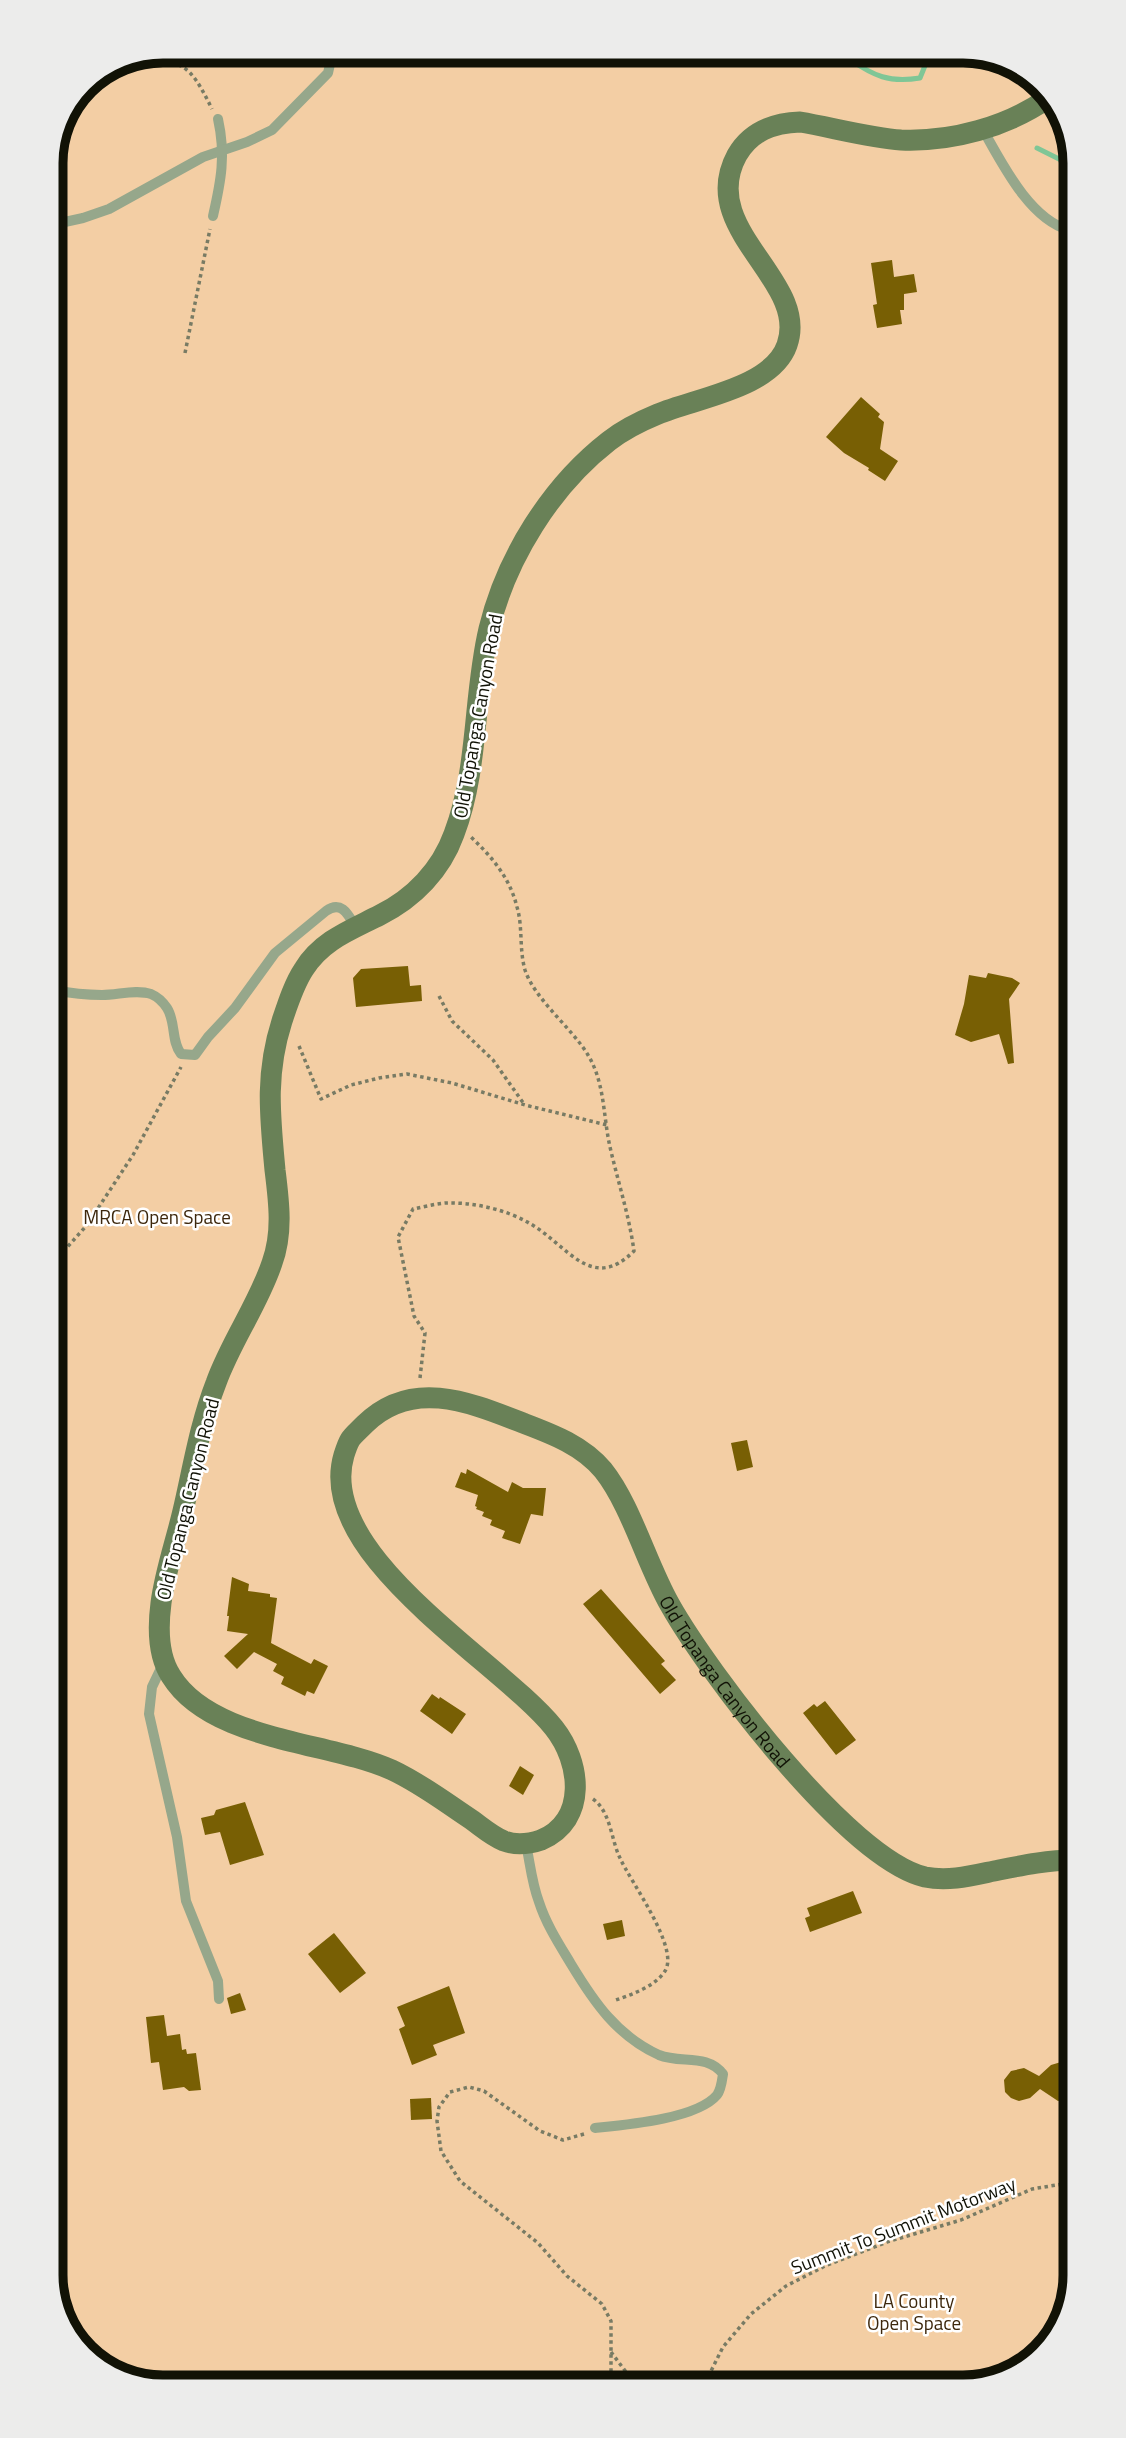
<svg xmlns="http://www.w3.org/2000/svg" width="1126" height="2438" viewBox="0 0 1126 2438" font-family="'Titillium Web',sans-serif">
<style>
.green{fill:#f3cea4}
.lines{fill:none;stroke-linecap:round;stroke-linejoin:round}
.stream{stroke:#7fc696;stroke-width:5}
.building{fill:#785f04}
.path{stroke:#787b64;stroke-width:3.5;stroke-dasharray:3.5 3.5;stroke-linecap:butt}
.lane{stroke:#96a78b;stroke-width:10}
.secondary{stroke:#698157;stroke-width:21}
.labels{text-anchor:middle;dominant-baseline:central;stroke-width:5;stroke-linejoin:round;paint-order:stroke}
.street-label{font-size:19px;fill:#111206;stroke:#fff}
.park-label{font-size:19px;fill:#3d270c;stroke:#fff}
.rim{fill:none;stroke:#111206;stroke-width:9}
</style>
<rect width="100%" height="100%" fill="#f6fad6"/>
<polygon class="green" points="163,51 971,51 1031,74 1069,127 1075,2275 1052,2343 999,2381 155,2387 94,2364 57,2311 51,156 84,83"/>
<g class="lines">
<g class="stream">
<path d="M850,51L849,59C874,76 889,83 920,78L931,51"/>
<polyline points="1025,80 1026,72"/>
<polyline points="1037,148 1069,164"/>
</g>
</g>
<g class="building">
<polygon points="892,260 894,277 914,274 917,292 904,294 904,310 900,310 902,324 877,328 873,305 877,304 871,263"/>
<polygon points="861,397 880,414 878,417 884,422 880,449 898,461 885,481 868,470 869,468 844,453 826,437"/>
<polygon points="408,966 410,986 421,985 422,1001 356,1007 353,978 361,969"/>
<polygon points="988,973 1012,978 1020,983 1009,999 1014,1063 1008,1064 999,1034 971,1042 955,1035 964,1004 969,975 986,978"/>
<polygon points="747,1440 753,1467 737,1471 731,1443"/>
<polygon points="467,1469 508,1492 512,1482 523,1488 546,1488 543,1516 531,1514 520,1544 502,1538 505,1531 490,1525 492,1520 482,1516 484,1512 476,1509 477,1507 475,1506 478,1495 455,1487 461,1472 466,1474"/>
<polygon points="232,1577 249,1584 248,1591 270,1594 270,1597 277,1598 271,1643 311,1664 314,1659 328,1666 314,1694 307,1691 305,1696 281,1684 284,1677 273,1671 277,1664 254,1652 237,1669 224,1656 248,1634 227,1631 229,1616 227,1616"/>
<polygon points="601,1589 665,1661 661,1664 676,1680 660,1694 583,1604"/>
<polygon points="432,1694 439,1699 440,1697 466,1714 452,1734 420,1711"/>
<polygon points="825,1701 856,1740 836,1755 803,1713 814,1704 817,1707"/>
<polygon points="520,1766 534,1775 523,1795 509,1786"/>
<polygon points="245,1802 264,1855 230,1865 220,1832 205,1835 201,1818 214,1815 216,1810"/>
<polygon points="853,1891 862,1913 810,1932 805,1918 810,1916 807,1908"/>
<polygon points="622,1920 625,1936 607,1940 603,1924"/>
<polygon points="334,1933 366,1973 340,1993 308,1954"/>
<polygon points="449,1986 465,2033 433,2045 437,2055 412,2065 399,2029 405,2026 397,2007"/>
<polygon points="240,1993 246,2010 231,2014 227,1998"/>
<polygon points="164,2015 167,2036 180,2034 182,2050 186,2049 187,2054 196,2053 201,2090 189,2091 184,2087 163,2090 159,2062 151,2063 146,2017"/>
<polygon points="1061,2062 1075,2067 1075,2095 1071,2098 1058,2101 1040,2089 1030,2098 1019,2101 1011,2098 1005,2092 1004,2080 1011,2071 1024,2068 1039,2076 1051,2065"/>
<polygon points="431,2098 432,2119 411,2120 410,2099"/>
</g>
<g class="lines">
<g class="path">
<path d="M130,64C181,57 189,62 212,109"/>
<polyline points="185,353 210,229"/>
<polyline points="439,996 452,1021 493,1060 524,1104"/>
<polyline points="299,1046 321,1099 351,1085 379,1078 407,1074 452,1083 525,1105 607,1125"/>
<polyline points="54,1262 87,1225 133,1155 181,1067"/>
<path d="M420,1378L425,1333L414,1316L398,1237L413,1209C423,1207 434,1204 445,1203C472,1202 505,1209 529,1223C567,1244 591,1294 634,1251C629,1215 618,1182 610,1147C603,1116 605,1083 588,1055C572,1028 535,1000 525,970C519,949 523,927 517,907C510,878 492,857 471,837"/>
<path d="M593,1799C611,1812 611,1840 620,1858C630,1881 680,1948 665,1971C655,1987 630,1995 613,2001"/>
<polyline points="584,2134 563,2140 540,2131 484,2091 469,2087 450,2092 439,2107 437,2121 441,2151 460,2181 538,2243 567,2276 602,2304 611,2321 611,2375 609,2384"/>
<polyline points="611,2352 635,2384"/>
<polyline points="705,2383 723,2347 751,2314 786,2286 825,2266 887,2242 961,2220 1032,2189 1075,2182"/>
</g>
<g class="lane">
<path d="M982,128C1002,163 1029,219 1069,230"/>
<path d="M213,216C221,181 226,155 218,119"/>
<polyline points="51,225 83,218 109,209 203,157 247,142 272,130 328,73 333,51"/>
<path d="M52,499L56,509C55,531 53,553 54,575C55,606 73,636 52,665"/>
<path d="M53,990C69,993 86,995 102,995C118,995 136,989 151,994C158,997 163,1002 167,1008C176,1022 171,1041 181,1054L195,1055L208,1037L235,1008L275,953L326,911C341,900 348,914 355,926"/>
<polyline points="163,1664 152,1687 149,1714 177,1837 186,1901 218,1981 219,1999"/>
<path d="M526,1844C530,1863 532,1884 539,1902C546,1924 559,1944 571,1964C594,2002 617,2036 659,2055C681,2064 707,2053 723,2074C722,2081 721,2090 717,2095C697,2119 625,2125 595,2128"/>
</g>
<path class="secondary" id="s1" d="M1048,98C1007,127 951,142 901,140C871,138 830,127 800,122C773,123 751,131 737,155C696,230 810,280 787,345C772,388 696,398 658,414C641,421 623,430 609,441C551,486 506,558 489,629C473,696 479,769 454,834C441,870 414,898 380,915C351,930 322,940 304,969C294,984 288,1003 282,1021C265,1074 270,1116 275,1170C279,1202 283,1233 272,1263C258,1305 231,1341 216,1383C200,1424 193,1468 183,1511C176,1541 165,1572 161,1603C158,1626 158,1656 171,1676C211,1741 328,1741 392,1770C422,1784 446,1803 472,1820C483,1828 492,1836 504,1841C517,1846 529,1844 541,1840C588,1820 581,1762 554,1728C500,1661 314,1555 344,1455C350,1436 351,1438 365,1424C412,1378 469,1402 523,1423C552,1434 582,1445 603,1470C631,1505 647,1565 670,1605C709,1674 849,1859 925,1877C950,1882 974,1875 999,1870C1024,1865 1049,1860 1074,1860"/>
</g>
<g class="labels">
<g class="street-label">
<text transform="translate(477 716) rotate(-80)">Old Topanga Canyon Road</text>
<text transform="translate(187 1499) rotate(-76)">Old Topanga Canyon Road</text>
<text stroke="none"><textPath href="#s1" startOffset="3577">Old Topanga Canyon Road</textPath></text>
<text transform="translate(903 2225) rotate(-21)">Summit To Summit Motorway</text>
</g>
<g class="park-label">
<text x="157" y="1216">MRCA Open Space</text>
<text x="914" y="2300">LA County<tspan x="914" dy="22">Open Space</tspan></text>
</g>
</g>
<path d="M0 0H1126V2438H0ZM163 63H963A100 100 0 0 1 1063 163V2275A100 100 0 0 1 963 2375H163A100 100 0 0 1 63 2275V163A100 100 0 0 1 163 63Z" fill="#ececeb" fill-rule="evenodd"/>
<path class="rim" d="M163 63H963A100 100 0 0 1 1063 163V2275A100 100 0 0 1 963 2375H163A100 100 0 0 1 63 2275V163A100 100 0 0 1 163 63Z"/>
</svg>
